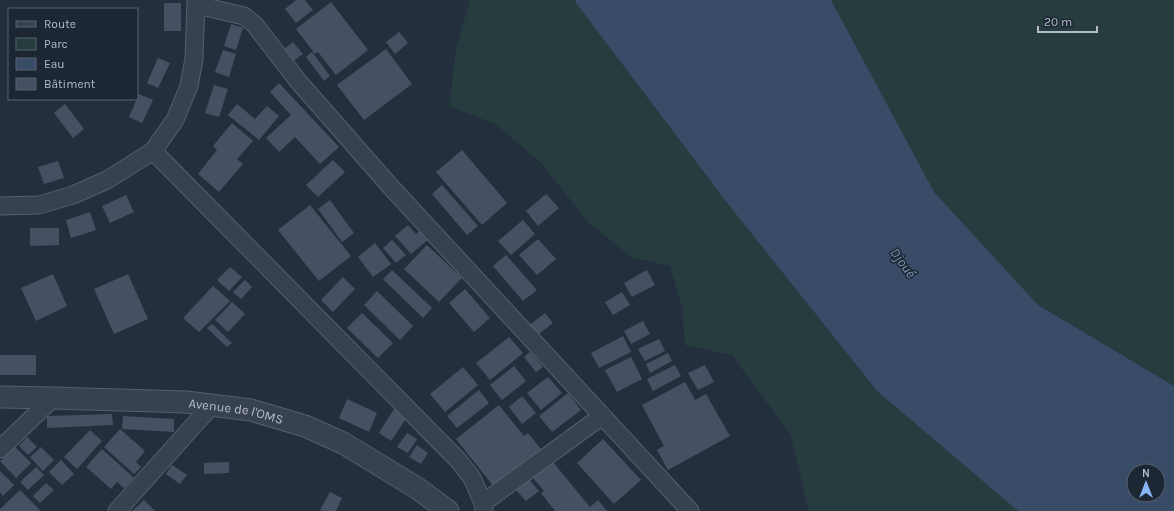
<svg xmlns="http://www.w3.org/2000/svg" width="1174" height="511" font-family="Karla,sans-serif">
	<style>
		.green { fill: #263c3f }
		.water { fill: #394c67; fill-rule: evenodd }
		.building { fill: #455162 }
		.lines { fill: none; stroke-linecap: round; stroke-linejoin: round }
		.minor-casing { stroke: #565f6c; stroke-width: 19 }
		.tertiary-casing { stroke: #565f6c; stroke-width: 23 }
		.minor { stroke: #38414e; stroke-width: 17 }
		.tertiary { stroke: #38414e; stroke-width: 21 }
		.labels { text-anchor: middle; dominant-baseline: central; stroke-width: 3; stroke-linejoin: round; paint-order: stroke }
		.street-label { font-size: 13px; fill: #b4bcc9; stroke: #1d2633 }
		.water-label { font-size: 14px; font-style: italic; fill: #7c92b1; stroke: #1d2633 }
	</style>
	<rect width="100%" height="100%" fill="#242f3e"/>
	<g class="green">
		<polygon points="470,0 575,0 576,3 728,204 877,391 1018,511 809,511 790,434 732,355 685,345 682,306 670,266 632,258 588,222 542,164 497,125 449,106 456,49"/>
		<polygon points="831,0 1174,0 1174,386 1038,305 933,192"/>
	</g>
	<path class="water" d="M575,0H831L934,192L1038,305L1174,386V511H1018L877,391L728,204L576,3ZM1134,471H1158V495H1134Z"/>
	<g class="building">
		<polygon points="296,0 305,0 313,10 296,23 285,9"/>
		<polygon points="331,2 368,50 336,75 318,52 315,54 296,29"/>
		<rect x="164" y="3" width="17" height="28"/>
		<polygon points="231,24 243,28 236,50 224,46"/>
		<polygon points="399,32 408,43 395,54 386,42"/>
		<polygon points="293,42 303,54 292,62 283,50"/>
		<polygon points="386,49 412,84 364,120 337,85"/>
		<polygon points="223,50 236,54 229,77 215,72"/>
		<polygon points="312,52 330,76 324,81 306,57"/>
		<polygon points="158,58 170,63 158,88 147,83"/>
		<polygon points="279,83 339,147 320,164 295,137 279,152 266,138 291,115 270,92"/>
		<polygon points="214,85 228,89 219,117 205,113"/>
		<polygon points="139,94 153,100 142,123 129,117"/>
		<polygon points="65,104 84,129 73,138 54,113"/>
		<polygon points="237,104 255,119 267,106 279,116 259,140 228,115"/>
		<polygon points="232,123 253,141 237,159 243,164 219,192 198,174 217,150 213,146"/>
		<polygon points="462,150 507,203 482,225 436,172"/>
		<polygon points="333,160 345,172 318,197 306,185"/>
		<polygon points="58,161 64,178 44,184 38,167"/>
		<polygon points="442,185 478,226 467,235 432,194"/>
		<polygon points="546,194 559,208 538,226 526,211"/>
		<polygon points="126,195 134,212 110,223 102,206"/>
		<polygon points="330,200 354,233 342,242 318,209"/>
		<polygon points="310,205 351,256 319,281 278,230"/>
		<polygon points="90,212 96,230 71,238 66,220"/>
		<polygon points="523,220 535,234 511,255 498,241"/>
		<polygon points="408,225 416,234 421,230 429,239 411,254 395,236"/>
		<polygon points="30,228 59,228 59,245 30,246"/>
		<polygon points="538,239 556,259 537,275 519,255"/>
		<polygon points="392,240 406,255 396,263 383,248"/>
		<polygon points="375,243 391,264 373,277 358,257"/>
		<polygon points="427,245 462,278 439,302 404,269"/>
		<polygon points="506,255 537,290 523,301 493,266"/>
		<polygon points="230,267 242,277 229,291 217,280"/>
		<polygon points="392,270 432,308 423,318 383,279"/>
		<polygon points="647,270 655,285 632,297 624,283"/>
		<polygon points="53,274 67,306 36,321 21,288"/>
		<polygon points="128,274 148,319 114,334 94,289"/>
		<polygon points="343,277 355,289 333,312 321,300"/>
		<polygon points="245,280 252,287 241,299 233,292"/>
		<polygon points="213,286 230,301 199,332 183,318"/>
		<polygon points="465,289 490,318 474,332 449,303"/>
		<polygon points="377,291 413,326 400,340 364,305"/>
		<polygon points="622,292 630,305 613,315 605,302"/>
		<polygon points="232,302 245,314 228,332 215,320"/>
		<polygon points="362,313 393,343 378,358 347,328"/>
		<polygon points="545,313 553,323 535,337 527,327"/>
		<polygon points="643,321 650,334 631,344 624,331"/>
		<polygon points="212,324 232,343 227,347 207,328"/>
		<polygon points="623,336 631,352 599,368 591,353"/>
		<polygon points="509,337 523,353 490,380 476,363"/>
		<polygon points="659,339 665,351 645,361 638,349"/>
		<polygon points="530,352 543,367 536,372 524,357"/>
		<polygon points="668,353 672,361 650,373 646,364"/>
		<rect x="0" y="355" width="36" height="20"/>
		<polygon points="631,357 642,379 617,392 605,370"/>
		<polygon points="675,365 681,376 653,391 647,379"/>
		<polygon points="705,365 714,382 698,390 688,373"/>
		<polygon points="514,366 526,381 502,400 490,385"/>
		<polygon points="463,367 478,385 445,412 430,394"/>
		<polygon points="548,377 562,393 541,410 527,393"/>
		<polygon points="685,382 695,400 706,394 730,436 668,470 657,450 664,446 642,405"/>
		<polygon points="479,390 489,403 457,428 447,416"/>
		<polygon points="568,393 581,410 552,432 539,416"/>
		<polygon points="522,396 536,413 522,424 509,407"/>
		<polygon points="347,399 377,413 369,432 339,418"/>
		<polygon points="499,405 524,436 528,433 541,449 494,487 456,439"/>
		<polygon points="394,409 407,417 391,441 379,433"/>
		<polygon points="112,414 113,425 47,428 47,416"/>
		<polygon points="123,416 174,419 174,432 122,429"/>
		<polygon points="120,429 145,451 136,462 141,467 134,474 104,447"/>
		<polygon points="90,430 102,441 77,469 64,457"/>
		<polygon points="407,433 417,439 408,453 397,447"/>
		<polygon points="27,437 37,447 28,455 19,446"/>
		<polygon points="603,439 641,480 614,504 577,463"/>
		<polygon points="417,445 428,453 421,464 409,457"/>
		<polygon points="15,447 31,463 16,478 0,461"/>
		<polygon points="41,447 54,460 43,471 30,457"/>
		<polygon points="102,449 134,478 124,488 117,482 111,489 86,467"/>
		<polygon points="61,460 74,474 62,485 49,472"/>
		<polygon points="229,462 229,473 204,474 204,463"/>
		<polygon points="553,462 590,507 598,500 607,511 555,511 541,493 544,491 533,478"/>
		<polygon points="172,465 187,475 180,484 166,474"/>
		<polygon points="36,467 44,475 28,490 20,482"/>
		<polygon points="0,471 14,485 3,496 0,492"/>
		<polygon points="529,479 539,491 526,501 516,490"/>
		<polygon points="46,483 54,490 40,503 33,496"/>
		<polygon points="20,490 41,511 0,511 0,509"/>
		<polygon points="330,492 342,498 336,511 323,511 320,510"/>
		<polygon points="144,500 155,511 132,511"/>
	</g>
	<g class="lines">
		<g class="minor-casing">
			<g id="minor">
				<polyline points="197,5 244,16 255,25 298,81 390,186 690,511"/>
				<polyline points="153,151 458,460 472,478 483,503 484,511"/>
				<polyline points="0,206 39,205 73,195 107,180 153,151 175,120 189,86 194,59 196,0"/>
				<polyline points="0,449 53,398"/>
				<polyline points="483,503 602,416"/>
				<polyline points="117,511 212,405"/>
			</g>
		</g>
		<g class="tertiary-casing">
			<g id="tertiary">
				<path id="s1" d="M0,397L53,398L186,402L251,410L305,426L343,443L417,488L448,511"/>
			</g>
		</g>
		<use href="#minor" class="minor"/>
		<use href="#tertiary" class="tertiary"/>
	</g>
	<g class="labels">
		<g class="street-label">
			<text stroke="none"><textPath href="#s1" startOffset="237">Avenue de l'OMS</textPath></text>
		</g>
		<g class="water-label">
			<text transform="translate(903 263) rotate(54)">Djoué</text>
		</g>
	</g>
	<rect x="8" y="8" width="130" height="92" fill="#1d2633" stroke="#59626f"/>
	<rect x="16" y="21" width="20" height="6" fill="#38414e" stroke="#59626f"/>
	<text x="44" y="28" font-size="12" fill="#b4bcc9">Route</text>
	<rect x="16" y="38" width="20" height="12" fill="#263c3f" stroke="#59626f"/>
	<text x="44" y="48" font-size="12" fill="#b4bcc9">Parc</text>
	<rect x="16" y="58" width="20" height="12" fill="#394c67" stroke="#59626f"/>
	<text x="44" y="68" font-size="12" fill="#b4bcc9">Eau</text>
	<rect x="16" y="78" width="20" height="12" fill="#455162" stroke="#59626f"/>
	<text x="44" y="88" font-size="12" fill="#b4bcc9">Bâtiment</text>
	<g transform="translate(1146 483)"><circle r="19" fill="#1d2633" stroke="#59626f"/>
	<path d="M0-3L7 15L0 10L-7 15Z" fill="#8ab4f8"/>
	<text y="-6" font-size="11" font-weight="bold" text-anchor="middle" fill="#b4bcc9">N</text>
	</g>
	<path d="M1038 26v6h59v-6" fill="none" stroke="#b4bcc9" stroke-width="2"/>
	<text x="1044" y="26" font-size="12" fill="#b4bcc9" stroke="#1d2633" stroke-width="3" paint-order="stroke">20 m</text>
</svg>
